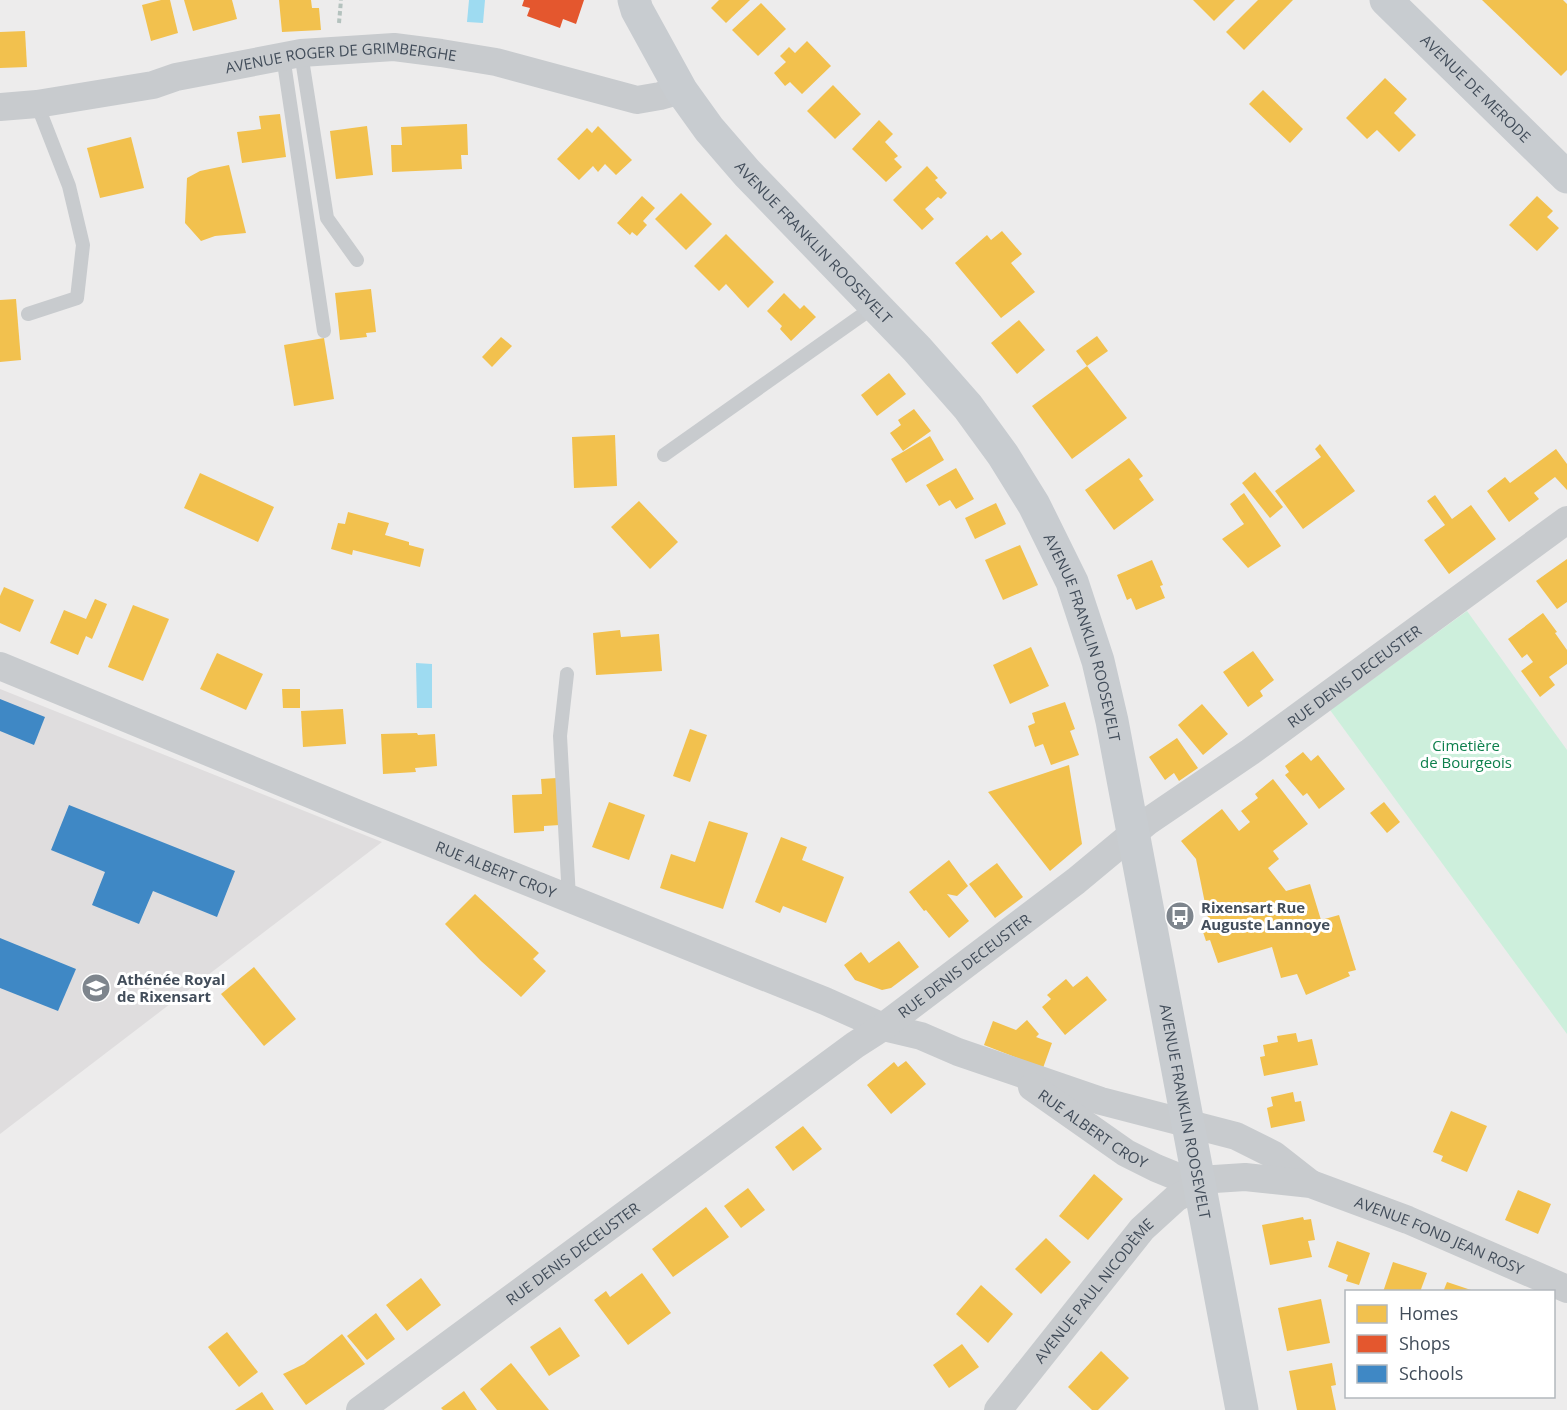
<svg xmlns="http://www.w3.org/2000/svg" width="1567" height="1410" font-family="'Open Sans',sans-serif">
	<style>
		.education { fill: #dfddde }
		.green { fill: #cdefdc }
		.water { fill: #9edbf1 }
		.homes { fill: #f2c14e }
		.shops { fill: #e4572e }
		.schools { fill: #3f88c5 }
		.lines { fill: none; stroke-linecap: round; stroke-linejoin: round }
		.path { stroke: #b4c2be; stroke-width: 4; stroke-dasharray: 4.5 3; stroke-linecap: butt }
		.lane { stroke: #c8cbce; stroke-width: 14 }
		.street { stroke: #c8cbce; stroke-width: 28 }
		.secondary { stroke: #c8ccd0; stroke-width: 33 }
		.labels { text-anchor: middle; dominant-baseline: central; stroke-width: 6; stroke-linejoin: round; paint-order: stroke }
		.street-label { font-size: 15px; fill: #424d5a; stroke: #fff }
		.park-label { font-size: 15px; fill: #0e804d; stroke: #fff }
		.poi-label { font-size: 15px; font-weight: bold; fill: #424d5a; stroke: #fff; text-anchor: start }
	</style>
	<rect width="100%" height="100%" fill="#edecec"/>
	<polygon class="education" points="0,689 382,842 0,1134"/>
	<polygon class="green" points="1467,611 1567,750 1567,1034 1330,710"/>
	<g class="water">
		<polygon points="469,0 485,0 483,23 467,22"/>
		<polygon points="416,663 432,664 432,708 417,708"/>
	</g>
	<g class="homes">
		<polygon points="161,0 170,0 178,33 151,41 142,5"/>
		<polygon points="184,0 232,0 237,19 193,31"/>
		<polygon points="279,0 311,0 312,8 319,8 321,30 282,32"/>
		<polygon points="719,0 750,0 726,23 711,8"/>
		<polygon points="1193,0 1235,0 1214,21"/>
		<polygon points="1258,0 1293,0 1244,50 1226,32"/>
		<polygon points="1482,0 1563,0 1567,4 1567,70 1561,76"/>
		<polygon points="761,3 786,29 758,56 732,30"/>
		<polygon points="25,31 27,67 0,68 0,32"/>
		<polygon points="807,41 831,66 802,94 790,82 785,86 774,73 786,62 780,56 789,47 795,53"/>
		<polygon points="1385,78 1407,99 1394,113 1416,135 1399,152 1377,130 1367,139 1346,118"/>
		<polygon points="833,85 861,114 835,139 807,111"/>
		<polygon points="1263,90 1303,129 1290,143 1249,104"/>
		<polygon points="280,114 286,157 242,163 237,132 261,129 259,116"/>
		<polygon points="879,120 893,134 885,142 898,156 894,159 902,167 886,182 852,149"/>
		<polygon points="467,124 468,155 461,155 462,169 392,172 391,145 402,145 401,127"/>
		<polygon points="367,126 373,175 336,179 330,131"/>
		<polygon points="598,126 632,160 616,175 605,164 598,172 593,166 579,180 557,159 587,128 592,133"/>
		<polygon points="131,137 144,188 100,198 87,148"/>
		<polygon points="229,165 246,233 215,236 201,241 185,223 187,178 200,171"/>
		<polygon points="927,166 938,178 935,180 947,193 941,199 938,197 925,209 934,219 922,230 893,200"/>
		<polygon points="681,193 712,224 686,250 655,219"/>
		<polygon points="642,196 655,208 643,221 647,225 637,236 632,232 630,235 617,223"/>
		<polygon points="1537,196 1553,211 1547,217 1559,228 1537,251 1509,225"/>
		<polygon points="1002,231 1022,254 1011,263 1035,292 1001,318 955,263 987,235 991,240"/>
		<polygon points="726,234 774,282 748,308 726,284 719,291 694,266"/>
		<polygon points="371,289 376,332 366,333 367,337 340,340 335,293"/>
		<polygon points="784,293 800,309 804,305 816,317 791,341 780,329 782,326 767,311"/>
		<polygon points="16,299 21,360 0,362 0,300"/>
		<polygon points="1019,320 1045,350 1017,374 991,343"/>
		<polygon points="1097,336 1108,351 1087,366 1076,351"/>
		<polygon points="501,337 512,346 492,367 482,357"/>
		<polygon points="324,338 334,399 294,406 284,345"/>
		<polygon points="1087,366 1127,418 1072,459 1032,406"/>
		<polygon points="889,373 906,394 877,416 861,395"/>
		<polygon points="914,409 931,431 903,451 890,433 901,425 898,420"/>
		<polygon points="615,435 617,486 574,488 572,437"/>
		<polygon points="930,436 944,460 906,483 891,459"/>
		<polygon points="1320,444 1355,491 1303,529 1275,491 1321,457 1315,449"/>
		<polygon points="1556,449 1567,464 1567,490 1555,477 1534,493 1539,499 1509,522 1487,491 1505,477 1510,483"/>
		<polygon points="1129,458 1143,476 1139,479 1154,500 1114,530 1085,490"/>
		<polygon points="956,468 974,499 956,509 950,500 939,506 926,485"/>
		<polygon points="1255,472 1283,507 1270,518 1242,483"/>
		<polygon points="200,473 274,507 258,542 184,508"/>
		<polygon points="1244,493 1281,546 1248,568 1222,539 1244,524 1230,504"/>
		<polygon points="1435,495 1452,519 1471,505 1496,539 1449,574 1424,540 1445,525 1427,501"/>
		<polygon points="639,501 678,542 650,569 611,527"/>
		<polygon points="996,503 1006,524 975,539 965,518"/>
		<polygon points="348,512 389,523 385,535 409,542 409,545 424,549 420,567 353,550 352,555 331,549 338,523 345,524"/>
		<polygon points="1020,545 1038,585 1003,600 985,560"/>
		<polygon points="1567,559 1567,602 1557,609 1536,581"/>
		<polygon points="1152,560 1163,585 1160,586 1165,598 1136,610 1131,598 1127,600 1117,575"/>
		<polygon points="4,587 34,600 20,632 0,623 0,596"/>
		<polygon points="95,599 107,604 92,639 86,636 78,655 50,643 64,610 86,619"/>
		<polygon points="133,605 169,619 143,681 108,667"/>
		<polygon points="1543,613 1557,632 1555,633 1567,650 1567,664 1549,677 1555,685 1540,697 1521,671 1533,662 1527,654 1522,658 1508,639"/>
		<polygon points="620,630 621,637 659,634 662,671 596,675 593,633"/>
		<polygon points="1031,647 1049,686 1010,704 993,665"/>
		<polygon points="1253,651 1274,680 1260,691 1263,696 1248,707 1223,672"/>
		<polygon points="217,653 263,674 246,710 200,689"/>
		<polygon points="282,689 300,689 300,708 283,708"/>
		<polygon points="1065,702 1075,729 1070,731 1079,755 1051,765 1043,744 1035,747 1028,726 1035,723 1032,713"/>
		<polygon points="1202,704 1228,734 1203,755 1178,725"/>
		<polygon points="343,709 346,744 303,747 301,711"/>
		<polygon points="690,729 707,735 690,782 673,776"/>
		<polygon points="417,733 418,735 435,734 437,766 415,768 416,772 383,774 381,734"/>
		<polygon points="1177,738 1198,768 1179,781 1174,773 1165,780 1149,757"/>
		<polygon points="1303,752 1311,761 1318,755 1345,789 1319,809 1307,793 1303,796 1285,775 1289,772 1285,766"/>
		<polygon points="1069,765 1082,844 1050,871 988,792"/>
		<polygon points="557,778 560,825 544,826 544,831 514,833 512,795 542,794 541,779"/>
		<polygon points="1273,779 1308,824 1273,851 1279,859 1268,868 1286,891 1310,884 1321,920 1339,915 1356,970 1348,972 1350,976 1306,995 1297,974 1281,978 1272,947 1218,963 1210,940 1206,941 1201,926 1209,923 1196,859 1181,841 1222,809 1239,831 1250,822 1241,811 1258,798 1255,794"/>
		<polygon points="609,802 645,815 629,860 592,847"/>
		<polygon points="1384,802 1400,822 1387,833 1370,813"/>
		<polygon points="709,821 748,833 723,909 660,888 671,854 695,862"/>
		<polygon points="781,837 807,847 802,860 844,877 826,923 783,906 780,913 755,902"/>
		<polygon points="949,860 968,886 957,896 947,894 969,921 949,938 926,910 924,911 909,892"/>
		<polygon points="997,863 1023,897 995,918 969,884"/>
		<polygon points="475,894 539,953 533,959 546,971 521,997 481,961 445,924"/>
		<polygon points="899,941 919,967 891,988 882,990 855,980 844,965 861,952 869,963"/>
		<polygon points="254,967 296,1019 264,1046 221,994"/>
		<polygon points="1087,976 1107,1000 1065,1035 1042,1007 1051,999 1047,995 1066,979 1073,987"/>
		<polygon points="1027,1020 1039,1034 1036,1037 1052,1043 1043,1068 984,1045 993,1021 1016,1030"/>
		<polygon points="1296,1033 1298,1042 1312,1039 1318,1065 1264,1076 1260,1057 1265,1056 1263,1045 1278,1042 1277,1036"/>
		<polygon points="906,1061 926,1084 891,1114 867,1085 894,1062 898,1067"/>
		<polygon points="1293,1092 1295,1102 1301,1101 1305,1121 1271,1128 1267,1108 1273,1106 1271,1097"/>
		<polygon points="1451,1111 1487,1126 1467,1172 1441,1161 1443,1156 1433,1152"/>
		<polygon points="803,1126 822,1149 793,1171 775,1147"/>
		<polygon points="1094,1174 1123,1199 1088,1240 1059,1216"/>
		<polygon points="748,1188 765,1210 741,1228 724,1206"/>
		<polygon points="1518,1190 1551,1204 1538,1234 1505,1220"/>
		<polygon points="706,1207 729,1237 673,1277 652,1249"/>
		<polygon points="1303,1217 1304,1220 1311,1219 1315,1240 1308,1241 1312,1257 1270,1265 1262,1225"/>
		<polygon points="1046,1238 1071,1262 1041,1294 1015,1269"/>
		<polygon points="1337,1241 1370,1253 1359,1285 1346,1281 1348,1275 1328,1267"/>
		<polygon points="1393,1262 1427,1273 1420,1292 1383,1292"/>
		<polygon points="642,1273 671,1313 628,1345 594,1300 606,1291 610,1297"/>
		<polygon points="421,1278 441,1305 407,1331 386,1305"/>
		<polygon points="1447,1282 1474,1291 1474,1292 1443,1292"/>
		<polygon points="981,1285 1013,1314 988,1343 956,1314"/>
		<polygon points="1321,1299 1330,1343 1287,1351 1278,1308"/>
		<polygon points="376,1313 395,1339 367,1360 347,1336"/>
		<polygon points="560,1327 580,1356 549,1376 530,1347"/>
		<polygon points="227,1332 258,1372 239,1387 208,1347"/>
		<polygon points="342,1334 365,1364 306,1405 283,1374 304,1364"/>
		<polygon points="962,1344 979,1367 949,1388 933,1365"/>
		<polygon points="1101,1351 1129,1378 1098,1410 1092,1410 1068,1387"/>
		<polygon points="511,1363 549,1410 497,1410 480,1389"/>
		<polygon points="1332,1363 1336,1385 1331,1386 1336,1410 1297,1410 1289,1371"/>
		<polygon points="464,1391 477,1410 443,1410 441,1408"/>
		<polygon points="262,1392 274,1410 235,1410"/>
	</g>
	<polygon class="shops" points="524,0 584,0 576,24 563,19 560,28 527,16 530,8 522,6"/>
	<g class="schools">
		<polygon points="0,699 45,717 34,745 0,731"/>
		<polygon points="69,805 235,871 217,917 153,891 139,924 92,905 105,872 51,850"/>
		<polygon points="0,938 76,969 58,1011 0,988"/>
	</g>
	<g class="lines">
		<polyline class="path" points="339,23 341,0"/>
		<g class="lane">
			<polyline points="301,53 327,218 357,260"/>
			<polyline points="283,56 324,331"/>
			<polyline points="28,314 77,298 83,245 69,186 37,104"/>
			<polyline points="664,455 875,306"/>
			<polyline points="567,674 560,736 569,898"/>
		</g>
		<g class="street">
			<path id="s1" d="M0,107L37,104L153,85L176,77L301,53L394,47L441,53L496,62L637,100L660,96L681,90"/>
			<path id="s2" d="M0,666L356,813L825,1001L883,1027L921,1036L958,1052L1101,1101L1236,1136L1274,1155L1311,1184"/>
			<path id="s3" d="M1032,1087L1126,1153L1156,1168L1178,1177L1199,1180L1245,1177L1311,1184L1408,1220L1567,1289"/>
			<path id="s4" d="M360,1410L855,1045L883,1027L1076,881L1147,822L1250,752L1567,520"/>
			<path id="s5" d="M998,1410L1142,1229L1176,1198L1193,1189L1199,1180"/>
		</g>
		<g class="secondary">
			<path id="s6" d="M634,0L637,10L681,90L709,129L747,173L917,349L968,407L1003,455L1034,505L1072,582L1098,661L1112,721L1242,1410"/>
			<path id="s7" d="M1386,0L1567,177"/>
		</g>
	</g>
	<defs>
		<g id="bus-disc" transform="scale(1.5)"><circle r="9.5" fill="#7e858d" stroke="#fff"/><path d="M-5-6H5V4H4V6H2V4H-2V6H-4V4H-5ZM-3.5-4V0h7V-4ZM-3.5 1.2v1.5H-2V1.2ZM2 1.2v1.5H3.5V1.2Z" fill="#fff"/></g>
		<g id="school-disc" transform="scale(1.5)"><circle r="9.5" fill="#7e858d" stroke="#fff"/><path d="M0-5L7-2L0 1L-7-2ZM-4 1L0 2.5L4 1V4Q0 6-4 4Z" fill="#fff"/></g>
	</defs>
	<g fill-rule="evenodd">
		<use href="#bus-disc" x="1180" y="916"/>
		<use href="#school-disc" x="96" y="988"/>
	</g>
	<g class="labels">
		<g class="street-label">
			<text stroke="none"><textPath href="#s1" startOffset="346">AVENUE ROGER DE GRIMBERGHE</textPath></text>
			<text stroke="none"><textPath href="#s7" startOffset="126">AVENUE DE MERODE</textPath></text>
			<text stroke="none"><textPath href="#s6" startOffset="304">AVENUE FRANKLIN ROOSEVELT</textPath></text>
			<text stroke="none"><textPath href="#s6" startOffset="790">AVENUE FRANKLIN ROOSEVELT</textPath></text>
			<text stroke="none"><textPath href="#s4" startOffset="1236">RUE DENIS DECEUSTER</textPath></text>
			<text stroke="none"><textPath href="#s2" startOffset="536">RUE ALBERT CROY</textPath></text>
			<text stroke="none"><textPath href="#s4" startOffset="750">RUE DENIS DECEUSTER</textPath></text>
			<text stroke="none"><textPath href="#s6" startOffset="1276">AVENUE FRANKLIN ROOSEVELT</textPath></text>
			<text stroke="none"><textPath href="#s3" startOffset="74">RUE ALBERT CROY</textPath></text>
			<text stroke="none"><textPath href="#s3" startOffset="444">AVENUE FOND JEAN ROSY</textPath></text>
			<text stroke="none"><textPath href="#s4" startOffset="264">RUE DENIS DECEUSTER</textPath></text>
			<text stroke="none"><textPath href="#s5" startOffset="153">AVENUE PAUL NICODÈME</textPath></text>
		</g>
		<g class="park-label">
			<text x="1466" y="745">Cimetière<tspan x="1466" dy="17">de Bourgeois</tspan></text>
		</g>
		<g class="poi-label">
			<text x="1201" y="907">Rixensart Rue<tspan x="1201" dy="17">Auguste Lannoye</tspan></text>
			<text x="117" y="979">Athénée Royal<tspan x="117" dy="17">de Rixensart</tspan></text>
		</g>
	</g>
	<rect x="1345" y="1290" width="210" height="108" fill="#ffffff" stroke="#b3b8bd" stroke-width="1.5"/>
	<rect x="1357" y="1305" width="30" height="18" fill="#f2c14e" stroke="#b3b8bd" stroke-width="1.5"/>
	<text x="1399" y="1320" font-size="18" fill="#424d5a">Homes</text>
	<rect x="1357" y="1335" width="30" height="18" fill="#e4572e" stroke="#b3b8bd" stroke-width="1.5"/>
	<text x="1399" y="1350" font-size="18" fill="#424d5a">Shops</text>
	<rect x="1357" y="1365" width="30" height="18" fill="#3f88c5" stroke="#b3b8bd" stroke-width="1.5"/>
	<text x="1399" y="1380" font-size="18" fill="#424d5a">Schools</text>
</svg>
